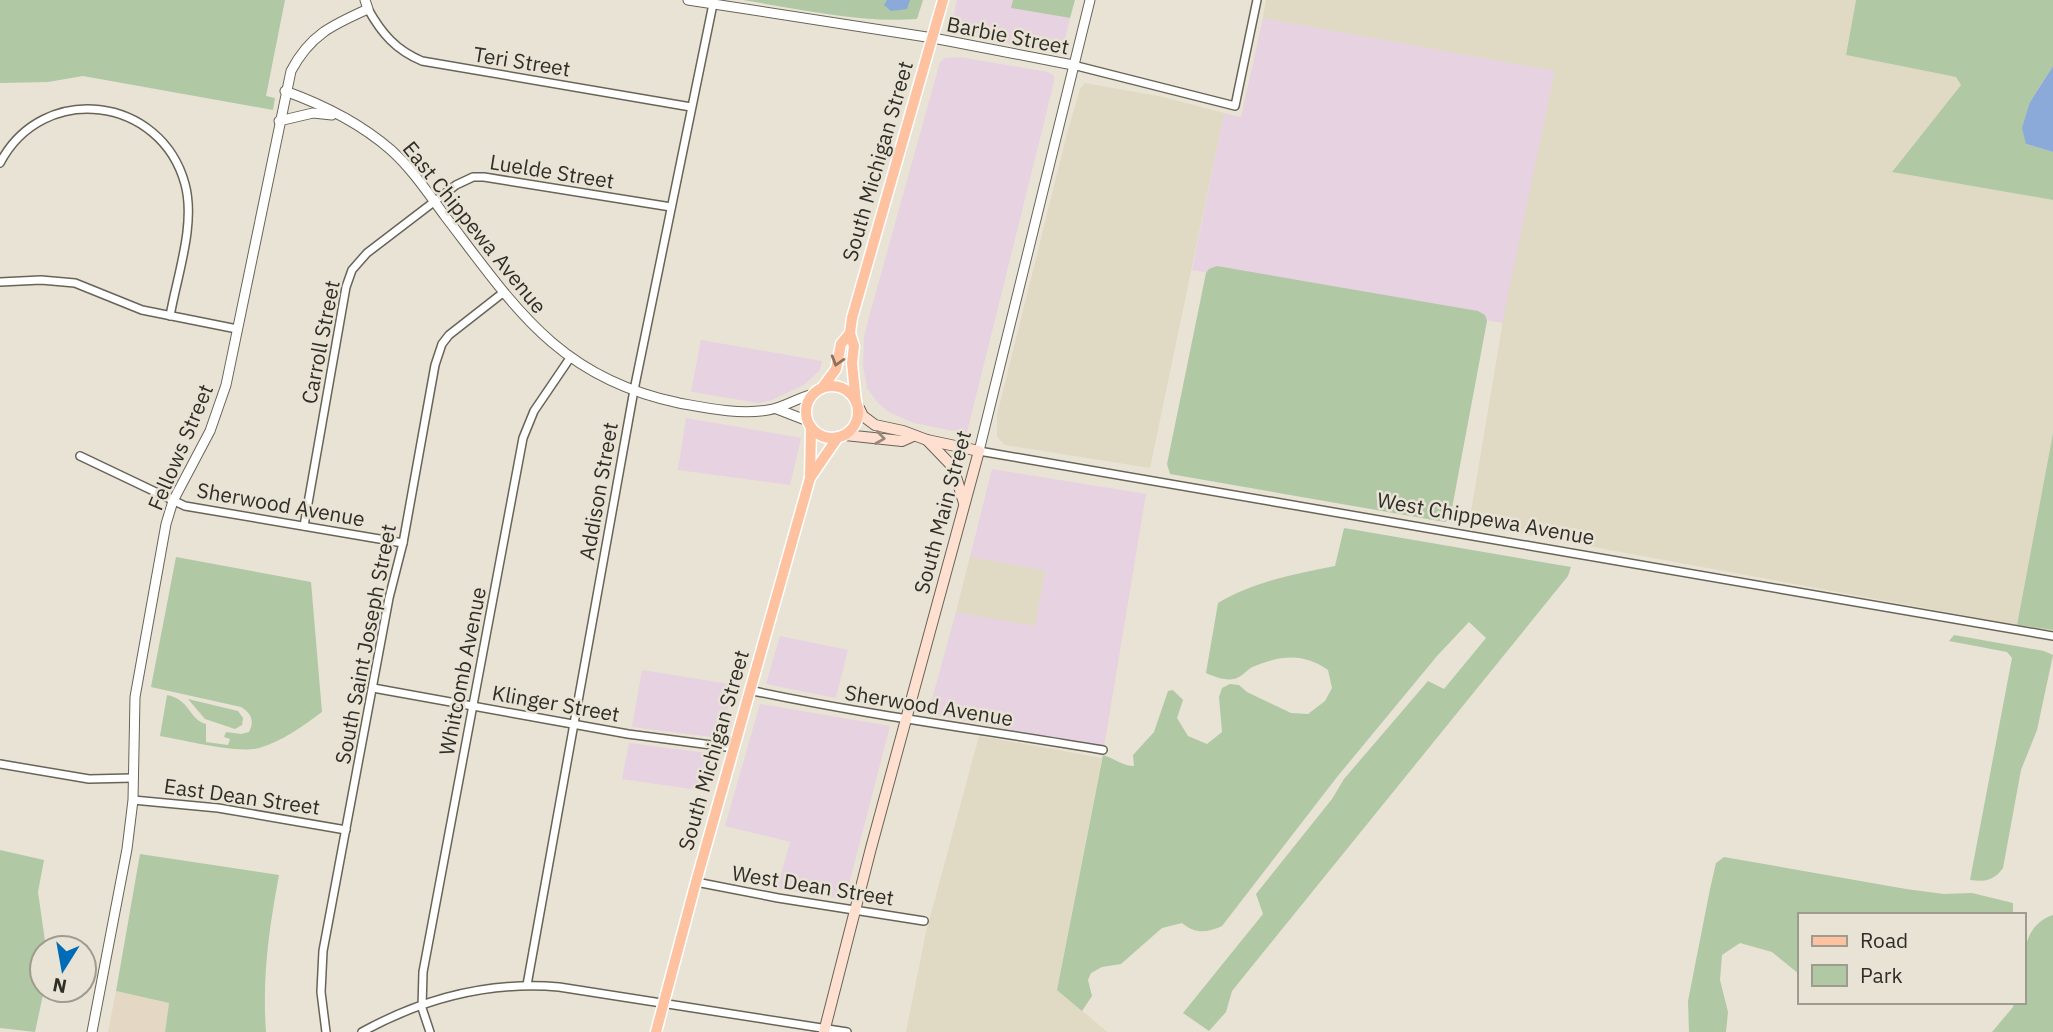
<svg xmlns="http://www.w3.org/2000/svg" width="2053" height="1032" font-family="'IBM Plex Sans',sans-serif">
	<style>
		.commercial { fill: #e7d2e1 }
		.built { fill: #e0d9c3 }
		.education { fill: #e4d8c4 }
		.green { fill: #b1c8a5 }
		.water { fill: #8baad9 }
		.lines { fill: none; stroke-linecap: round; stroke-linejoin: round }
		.minor-casing { stroke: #686457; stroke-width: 10 }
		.tertiary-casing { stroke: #686457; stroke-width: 11 }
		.secondary-casing { stroke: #686457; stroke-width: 12 }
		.primary-casing { stroke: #fff; stroke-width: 13 }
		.minor { stroke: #fff; stroke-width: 7 }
		.tertiary { stroke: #fff; stroke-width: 9 }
		.secondary { stroke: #ffe0d0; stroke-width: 10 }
		.primary { stroke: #ffc2a1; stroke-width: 10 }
		.oneway { stroke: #8d715e }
		.oneway2 { stroke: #98877c }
		.labels { text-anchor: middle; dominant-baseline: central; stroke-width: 5; stroke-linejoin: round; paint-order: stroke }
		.street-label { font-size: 21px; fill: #302e28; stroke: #e8e3d4 }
	</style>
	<rect width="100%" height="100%" fill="#e8e3d4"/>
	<g class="commercial">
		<polygon points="957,0 1013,0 1012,8 1070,18 1063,47 1036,48 962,35 957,33 952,23"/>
		<polygon points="1263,18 1555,71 1503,323 1192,270 1224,113 1241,117"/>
		<polygon points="960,57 1048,72 1054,76 1054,82 967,432 964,433 914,423 889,412 878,403 867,388 863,366 864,337 869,317 940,62 945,58"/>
		<polygon points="701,340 822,361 820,370 804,385 772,400 758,403 693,392 691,391"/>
		<polygon points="686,418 801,438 790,485 678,470"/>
		<polygon points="992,469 1146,494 1104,747 928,714 956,612 1035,625 1045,571 970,557"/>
		<polygon points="780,636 848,650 836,698 766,684"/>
		<polygon points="642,670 735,685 720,738 632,727"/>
		<polygon points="760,704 890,726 848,888 837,898 777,889 790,842 725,826"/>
		<polygon points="629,743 715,754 705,791 622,779"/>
	</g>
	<g class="built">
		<polygon points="1266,0 1856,0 1846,55 1956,77 1961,85 1892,172 2053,200 2053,433 2017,625 1469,524 1505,309 1555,71 1263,18"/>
		<polygon points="1085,83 1163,97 1224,113 1150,468 1005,445 997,437 997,415 1068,130 1080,89"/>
		<polygon points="970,557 1045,571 1035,626 956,612"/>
		<polygon points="979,736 1102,758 1057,989 1107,1032 906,1032 926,932"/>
	</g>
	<polygon class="education" points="116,991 169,1003 165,1032 108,1032"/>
	<g class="green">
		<polygon points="0,0 285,0 266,96 275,98 273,110 83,76 48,82 0,83"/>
		<path d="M743,0H923L917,19C859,23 800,9 743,0Z"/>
		<polygon points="1013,0 1075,0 1070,18 1011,8"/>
		<polygon points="1856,0 2053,0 2053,66 2030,102 2026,144 2053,152 2053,200 1892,172 1961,85 1956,77 1846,55"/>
		<polygon points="1217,266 1478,311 1485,315 1487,321 1450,519 1445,522 1170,474 1167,464 1206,273 1209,269"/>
		<polygon points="2053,433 2053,630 2017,625"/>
		<path d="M1344,528L1571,567L1568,576L1232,991L1226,1012L1209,1031L1183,1013L1263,914L1256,894L1332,799L1344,779L1428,681L1444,689L1486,638L1469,622L1437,656L1337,777L1222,926C1207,933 1195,934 1182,923L1162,928L1121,964L1102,967L1091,973L1088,980L1092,996L1082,1011L1057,990L1103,755C1114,758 1122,766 1134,766L1133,755L1154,732L1168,691L1173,690L1183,700L1177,718L1188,736L1207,744L1222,732L1219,697L1222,688L1230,684L1239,685L1247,692L1291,713L1308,714L1325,701L1332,688L1328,670C1304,653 1282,655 1255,666C1248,668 1244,675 1237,678C1227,682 1215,677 1206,673L1218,603C1253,582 1294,574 1335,566Z"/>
		<path d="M176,557L311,582L322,712C303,726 281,742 259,748C237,754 184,740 160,736L167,695C191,700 188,719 206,724V742L228,745L230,739L224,737L226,732L241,734L249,732C255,721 251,713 241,707L151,687Z"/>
		<path d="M1954,635L2044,651L2053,655L2037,730L2021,770L2003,868C1994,881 1984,882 1970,880L2012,658L2007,652L1949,641Z"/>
		<polygon points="188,699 238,711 243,718 242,725 235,729 205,719"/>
		<polygon points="0,850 44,860 38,892 46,948 42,948 42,990 44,990 35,1032 0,1028"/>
		<path d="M140,854L279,875C269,929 262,977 266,1032H165L169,1003L116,991Z"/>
		<polygon points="1724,857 1906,889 1944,894 1972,893 2013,903 2013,914 1799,915 1799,974 1772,952 1740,943 1722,955 1720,980 1728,1012 1726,1032 1689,1032 1688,1001 1710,889 1716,863"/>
		<path d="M2053,915V1032H1992L2013,1007L2014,1002H2023C2023,971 2017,927 2053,915Z"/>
	</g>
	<g class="water">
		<polygon points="887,0 910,0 907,9 891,11 884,5"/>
		<polygon points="2053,66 2053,152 2026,144 2022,128 2030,102"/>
	</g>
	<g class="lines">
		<g class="minor-casing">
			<g id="minor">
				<path d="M368,9C382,34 396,50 422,61L691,107"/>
				<polyline points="1073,65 1235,106 1257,0"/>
				<path d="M0,163C43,81 161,96 185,184C196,224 177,276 170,316"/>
				<polyline points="0,282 41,280 75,283 142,310 237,329"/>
				<polyline points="979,451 2053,636"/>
				<polyline points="80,456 185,506 403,543"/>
				<polyline points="304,526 346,287 352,270 367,253 456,185 473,177 484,177 671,207"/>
				<polyline points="373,688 628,734 734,748"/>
				<path d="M749,690C866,715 985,730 1103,750"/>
				<polyline points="0,764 89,779 133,778"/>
				<polyline points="133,800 218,808 346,830"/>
				<polyline points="696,882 778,898 924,921"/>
				<polyline points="527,985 634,390 713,4"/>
				<polyline points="326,1032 321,992 323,951 389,598 403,543 435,365 442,344 449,335 504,292"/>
				<path d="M362,1032C424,998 489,981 559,987L847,1032"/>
				<polyline points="430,1032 422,1008 423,972 523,438 534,411 570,358"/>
			</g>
		</g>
		<g class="tertiary-casing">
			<g id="tertiary">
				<polyline points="688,0 933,38 1073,65"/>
				<path d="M285,91C324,105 360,123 391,150C412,169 428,193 445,216C514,306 558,378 679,403C707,408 739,415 768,410C783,408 797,398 813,394"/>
				<polyline points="279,121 313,113 332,115"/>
				<polyline points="777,409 808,421"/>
				<polyline points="979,451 1090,0"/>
				<path d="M92,1032L127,849L133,800L135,697L166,524L173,501L210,431L226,385L291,71C310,35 332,25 368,9L365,0"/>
			</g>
		</g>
		<g class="secondary-casing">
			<g id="secondary">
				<polyline points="845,435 902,441 913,436"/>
				<polyline points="927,440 953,467 964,503"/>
				<polyline points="824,1032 871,848 979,451 927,440 903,431 875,425 863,416 859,408"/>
			</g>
		</g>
		<g class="primary-casing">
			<g id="primary">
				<circle cx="832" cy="412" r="26"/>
				<polyline points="822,388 836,369 841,344 850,333"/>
				<polyline points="856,402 852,363 854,346 850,333 852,318 943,0"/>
				<polyline points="810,478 838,437"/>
				<polyline points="656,1032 696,882 810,478 811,427"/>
			</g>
		</g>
		<use href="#minor" class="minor"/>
		<use href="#tertiary" class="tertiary"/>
		<use href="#secondary" class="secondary"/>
		<use href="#primary" class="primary"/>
	</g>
	<defs><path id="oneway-chevron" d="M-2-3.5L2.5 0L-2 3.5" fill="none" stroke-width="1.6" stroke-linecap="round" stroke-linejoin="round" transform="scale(1.75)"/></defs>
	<use class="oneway" href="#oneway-chevron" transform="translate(837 361) rotate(107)"/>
	<use class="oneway2" href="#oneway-chevron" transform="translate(880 438) rotate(8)"/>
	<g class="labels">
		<g class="street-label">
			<text transform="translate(1008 35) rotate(11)">Barbie Street</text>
			<text transform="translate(522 61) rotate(9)">Teri Street</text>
			<text transform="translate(877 161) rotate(-74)">South Michigan Street</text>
			<text transform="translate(552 171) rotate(9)">Luelde Street</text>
			<text transform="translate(475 227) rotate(51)">East Chippewa Avenue</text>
			<text transform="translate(320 342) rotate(-79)">Carroll Street</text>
			<text transform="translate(180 447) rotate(-67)">Fellows Street</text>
			<text transform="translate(598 491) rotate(-80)">Addison Street</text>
			<text transform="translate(281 504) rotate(10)">Sherwood Avenue</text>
			<text transform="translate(942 512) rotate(-75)">South Main Street</text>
			<text transform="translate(1486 518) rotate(10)">West Chippewa Avenue</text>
			<text transform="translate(365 644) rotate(-79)">South Saint Joseph Street</text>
			<text transform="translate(462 671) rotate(-79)">Whitcomb Avenue</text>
			<text transform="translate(556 703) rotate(10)">Klinger Street</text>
			<text transform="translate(929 705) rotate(9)">Sherwood Avenue</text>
			<text transform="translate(713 750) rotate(-74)">South Michigan Street</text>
			<text transform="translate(242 796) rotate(8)">East Dean Street</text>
			<text transform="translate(813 885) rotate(9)">West Dean Street</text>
		</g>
	</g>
	<rect x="1798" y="913" width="228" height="91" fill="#e8e3d4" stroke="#9e9b8f" stroke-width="2"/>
	<rect x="1812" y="936" width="35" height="10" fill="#ffc2a1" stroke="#9e9b8f" stroke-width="2"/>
	<text x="1860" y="948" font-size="21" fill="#302e28">Road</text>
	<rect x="1812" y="965" width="35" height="21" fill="#b1c8a5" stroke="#9e9b8f" stroke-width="2"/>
	<text x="1860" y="983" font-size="21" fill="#302e28">Park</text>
	<g transform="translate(63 969) rotate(191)"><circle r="33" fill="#e8e3d4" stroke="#9e9b8f" stroke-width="2"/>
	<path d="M0-5L12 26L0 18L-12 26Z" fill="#006cb7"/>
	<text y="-10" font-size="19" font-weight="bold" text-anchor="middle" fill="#302e28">N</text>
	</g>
</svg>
